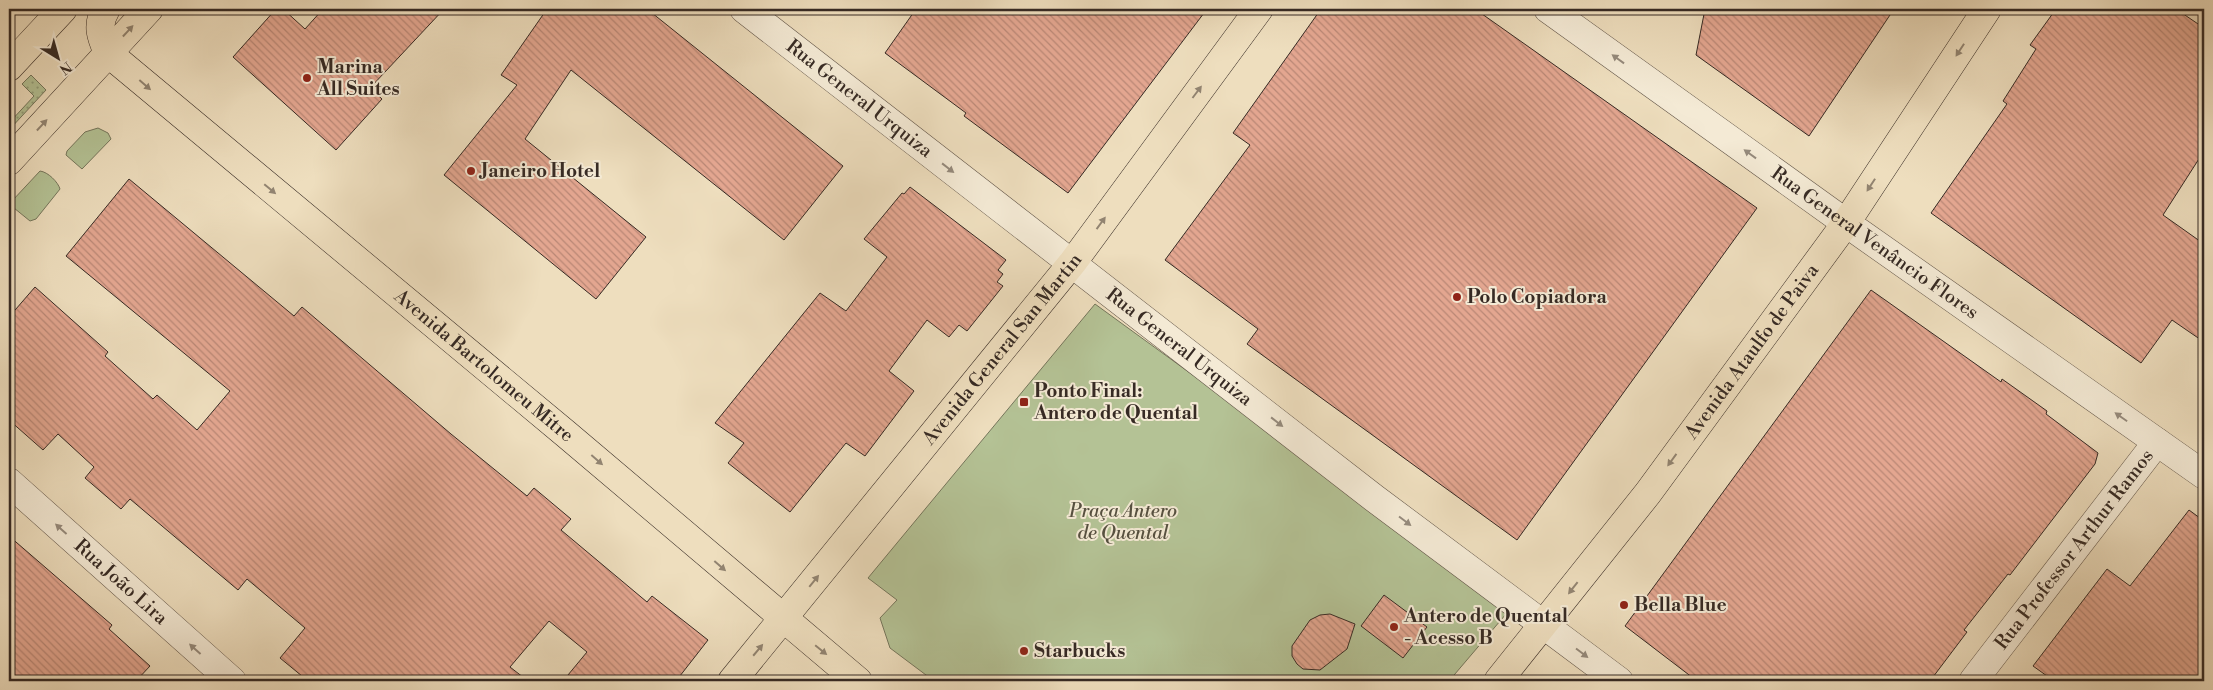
<svg xmlns="http://www.w3.org/2000/svg" width="2213" height="690" font-family="'Libre Bodoni',serif">
	<style>
		.grass { fill: url(#grass-dots); stroke: #75765c }
		.green { fill: #b4c295; stroke: #75765c }
		.building { fill: url(#building-back-hatch); stroke: #362a24 }
		.lines { fill: none; stroke-linecap: round; stroke-linejoin: round }
		.minor-casing { stroke: #64574a; stroke-width: 29 }
		.major-casing { stroke: #362a24; stroke-width: 29 }
		.highway-casing { stroke: #362a24; stroke-width: 29 }
		.minor { stroke: #f4ead5; stroke-width: 28 }
		.major { stroke: #eedebe; stroke-width: 28 }
		.highway { stroke: #eedebe; stroke-width: 28 }
		.oneway { fill: #928471 }
		.oneway2 { fill: #958a7c }
		.poi-dot { fill: #8f2418; stroke: #f4ead5; stroke-width: 2 }
		.labels { text-anchor: middle; dominant-baseline: central; stroke-width: 4; stroke-linejoin: round; paint-order: stroke }
		.poi-label { font-size: 19px; font-weight: bold; fill: #362a24; stroke: #f4ead5; text-anchor: start }
		.street-label { font-size: 19px; fill: #362a24; stroke: #f4ead5 }
		.park-label { font-size: 19px; font-style: italic; fill: #565040; stroke: #f4ead5 }
	</style>
	<defs>
		<pattern id="grass-dots" width="8" height="8" patternUnits="userSpaceOnUse" patternTransform="scale(1.25)"><rect width="8" height="8" fill="#b4c295"/><path d="M2 2h.1M6 6h.1" fill="none" stroke="#939e79" stroke-width="1.8" stroke-linecap="round"/></pattern>
		<pattern id="building-back-hatch" width="6" height="6" patternUnits="userSpaceOnUse" patternTransform="scale(1.25)"><rect width="6" height="6" fill="#e3a690"/><path d="M-1 5l2 2M0 0l6 6M5-1l2 2" fill="none" stroke="#b98775"/></pattern>
	</defs>
	<rect width="100%" height="100%" fill="#eedebe"/>
	<filter id="stains"><feTurbulence type="fractalNoise" baseFrequency=".004" numOctaves="4"/><feColorMatrix values="0 0 0 0 .2 0 0 0 0 .09 0 0 0 0 .02 0 0 0 .5 -.17"/></filter>
	<radialGradient id="worn" r=".72"><stop offset=".6" stop-color="#630" stop-opacity="0"/><stop offset="1" stop-color="#630" stop-opacity=".3"/></radialGradient>
	<polygon class="grass" points="31,75 46,90 9,130 9,123 34,96 22,84"/>
	<g class="green">
		<polygon points="98,128 108,133 111,139 82,169 66,155 67,151 85,132"/>
		<path d="M40,171C48,172 58,182 60,189L36,219L30,221L14,208L12,201Z"/>
		<polygon points="1095,304 1512,607 1449,681 934,681 890,648 880,618 897,600 868,578"/>
	</g>
	<g class="building">
		<polygon points="276,9 283,9 305,29 323,9 444,9 370,88 382,99 336,150 233,57"/>
		<polygon points="547,9 647,9 843,166 784,240 571,70 525,139 646,237 596,299 444,175 517,85 501,75"/>
		<polygon points="916,9 1207,9 1068,193 964,116 966,113 885,53"/>
		<polygon points="1321,9 1475,9 1757,208 1517,540 1247,344 1258,329 1165,260 1250,145 1233,133"/>
		<polygon points="1705,9 1894,9 1809,136 1696,55"/>
		<polygon points="2056,9 2176,9 2204,28 2204,151 2163,215 2204,244 2204,271 2200,279 2204,282 2204,342 2172,320 2141,363 1931,213 2007,104 2003,101 2036,49 2030,45"/>
		<polygon points="129,179 294,316 302,307 451,434 527,496 534,488 571,519 561,530 647,602 652,596 708,640 676,681 563,681 587,652 549,621 510,667 528,681 308,681 280,658 305,628 247,579 238,590 130,499 121,509 85,478 94,467 58,434 43,450 9,420 9,317 35,287 108,352 105,356 153,399 157,395 197,430 230,391 66,256"/>
		<polygon points="910,187 1006,260 998,270 1003,274 997,282 1003,286 967,331 959,325 949,337 927,320 889,371 914,391 865,456 846,443 790,512 728,463 744,443 715,423 820,293 846,311 887,257 864,239 902,193 904,194"/>
		<polygon points="1871,290 2001,382 2002,379 2047,411 2046,414 2098,453 2095,464 2010,575 2008,574 1964,630 1967,632 1930,681 1697,681 1625,626"/>
		<polygon points="2189,510 2204,521 2204,681 2054,681 2033,666 2107,569 2130,586"/>
		<polygon points="9,536 112,625 109,629 150,666 136,681 9,681"/>
		<polygon points="1384,595 1427,627 1403,658 1361,626"/>
		<polygon points="1330,614 1355,624 1347,649 1320,670 1303,669 1297,664 1292,656 1292,646 1310,620 1320,615"/>
	</g>
	<g class="lines">
		<g class="minor-casing">
			<g id="minor">
				<path id="s1" d="M744,9L1374,498L1619,681"/>
				<path id="s2" d="M1548,9L1846,223L2204,475"/>
				<path id="s3" d="M9,482L232,681"/>
				<path id="s4" d="M1973,681L2157,442"/>
			</g>
		</g>
		<g class="major-casing">
			<g id="major">
				<path id="s5" d="M108,53L566,434L858,681"/>
				<path id="s6" d="M732,681L1073,262L1259,9"/>
				<path id="s7" d="M1498,681L1648,493L1846,223L1987,9"/>
			</g>
		</g>
		<g class="highway-casing">
			<g id="highway">
				<path d="M106,9C96,25 101,37 108,53"/>
				<polyline points="9,67 63,9"/>
				<polyline points="9,161 149,9"/>
			</g>
		</g>
		<use href="#minor" class="minor"/>
		<use href="#major" class="major"/>
		<use href="#highway" class="highway"/>
	</g>
	<defs><path id="oneway-solid" d="M-6-.8H1V-3.2L6.5 0L1 3.2V.8H-6Z" transform="scale(1.25)"/></defs>
	<g class="oneway">
		<use href="#oneway-solid" transform="translate(128 31) rotate(-47)"/>
		<use href="#oneway-solid" transform="translate(1960 50) rotate(123)"/>
		<use href="#oneway-solid" transform="translate(145 85) rotate(41)"/>
		<use href="#oneway-solid" transform="translate(1197 92) rotate(-53)"/>
		<use href="#oneway-solid" transform="translate(42 125) rotate(-47)"/>
		<use href="#oneway-solid" transform="translate(1871 185) rotate(123)"/>
		<use href="#oneway-solid" transform="translate(270 189) rotate(40)"/>
		<use href="#oneway-solid" transform="translate(1101 223) rotate(-54)"/>
		<use href="#oneway-solid" transform="translate(597 460) rotate(41)"/>
		<use href="#oneway-solid" transform="translate(1672 460) rotate(126)"/>
		<use href="#oneway-solid" transform="translate(720 566) rotate(41)"/>
		<use href="#oneway-solid" transform="translate(814 581) rotate(-51)"/>
		<use href="#oneway-solid" transform="translate(1573 588) rotate(128)"/>
		<use href="#oneway-solid" transform="translate(758 650) rotate(-50)"/>
		<use href="#oneway-solid" transform="translate(821 650) rotate(39)"/>
	</g>
	<g class="oneway2">
		<use href="#oneway-solid" transform="translate(1618 59) rotate(-144)"/>
		<use href="#oneway-solid" transform="translate(1750 154) rotate(-144)"/>
		<use href="#oneway-solid" transform="translate(948 168) rotate(38)"/>
		<use href="#oneway-solid" transform="translate(2121 417) rotate(-145)"/>
		<use href="#oneway-solid" transform="translate(1277 422) rotate(38)"/>
		<use href="#oneway-solid" transform="translate(1405 521) rotate(37)"/>
		<use href="#oneway-solid" transform="translate(61 529) rotate(-138)"/>
		<use href="#oneway-solid" transform="translate(195 649) rotate(-138)"/>
		<use href="#oneway-solid" transform="translate(1582 653) rotate(37)"/>
	</g>
	<g class="poi-dot">
		<circle cx="307" cy="78" r="5"/>
		<circle cx="471" cy="171" r="5"/>
		<circle cx="1457" cy="297" r="5"/>
		<rect x="1019" y="397" width="10" height="10" rx="2.5"/>
		<circle cx="1624" cy="605" r="5"/>
		<circle cx="1394" cy="627" r="5"/>
		<circle cx="1024" cy="651" r="5"/>
	</g>
	<g class="labels">
		<g class="poi-label">
			<text x="317" y="67">Marina<tspan x="317" dy="22">All Suites</tspan></text>
			<text x="481" y="171">Janeiro Hotel</text>
			<text x="1467" y="297">Polo Copiadora</text>
			<text x="1034" y="391">Ponto Final:<tspan x="1034" dy="22">Antero de Quental</tspan></text>
			<text x="1634" y="605">Bella Blue</text>
			<text x="1404" y="616">Antero de Quental<tspan x="1404" dy="22">- Acesso B</tspan></text>
			<text x="1034" y="651">Starbucks</text>
		</g>
		<g class="street-label">
			<text stroke="none"><textPath href="#s1" startOffset="146">Rua General Urquiza</textPath></text>
			<text stroke="none"><textPath href="#s2" startOffset="402">Rua General Venâncio Flores</textPath></text>
			<text stroke="none"><textPath href="#s1" startOffset="551">Rua General Urquiza</textPath></text>
			<text stroke="none"><textPath href="#s6" startOffset="428">Avenida General San Martin</textPath></text>
			<text stroke="none"><textPath href="#s7" startOffset="416">Avenida Ataulfo de Paiva</textPath></text>
			<text stroke="none"><textPath href="#s5" startOffset="489">Avenida Bartolomeu Mitre</textPath></text>
			<text stroke="none"><textPath href="#s4" startOffset="166">Rua Professor Arthur Ramos</textPath></text>
			<text stroke="none"><textPath href="#s3" startOffset="150">Rua João Lira</textPath></text>
		</g>
		<g class="park-label">
			<text x="1123" y="511">Praça Antero<tspan x="1123" dy="22">de Quental</tspan></text>
		</g>
	</g>
	<rect width="2213" height="690" fill="none" stroke="#eedebe" stroke-width="30"/>
	<rect x="10" y="10" width="2193" height="670" fill="none" stroke="#362a24" stroke-width="2.5"/>
	<rect x="15" y="15" width="2183" height="660" fill="none" stroke="#362a24"/>
	<g transform="translate(58 58) rotate(143)" stroke="#f4ead5" stroke-width="4" paint-order="stroke">
	<path d="M0-4L9 19L0 12L-9 19Z" fill="#362a24"/>
	<text y="-8" font-size="14" font-weight="bold" text-anchor="middle" fill="#362a24">N</text>
	</g>
	<rect width="100%" height="100%" filter="url(#stains)"/>
	<rect width="100%" height="100%" fill="url(#worn)"/>
</svg>
